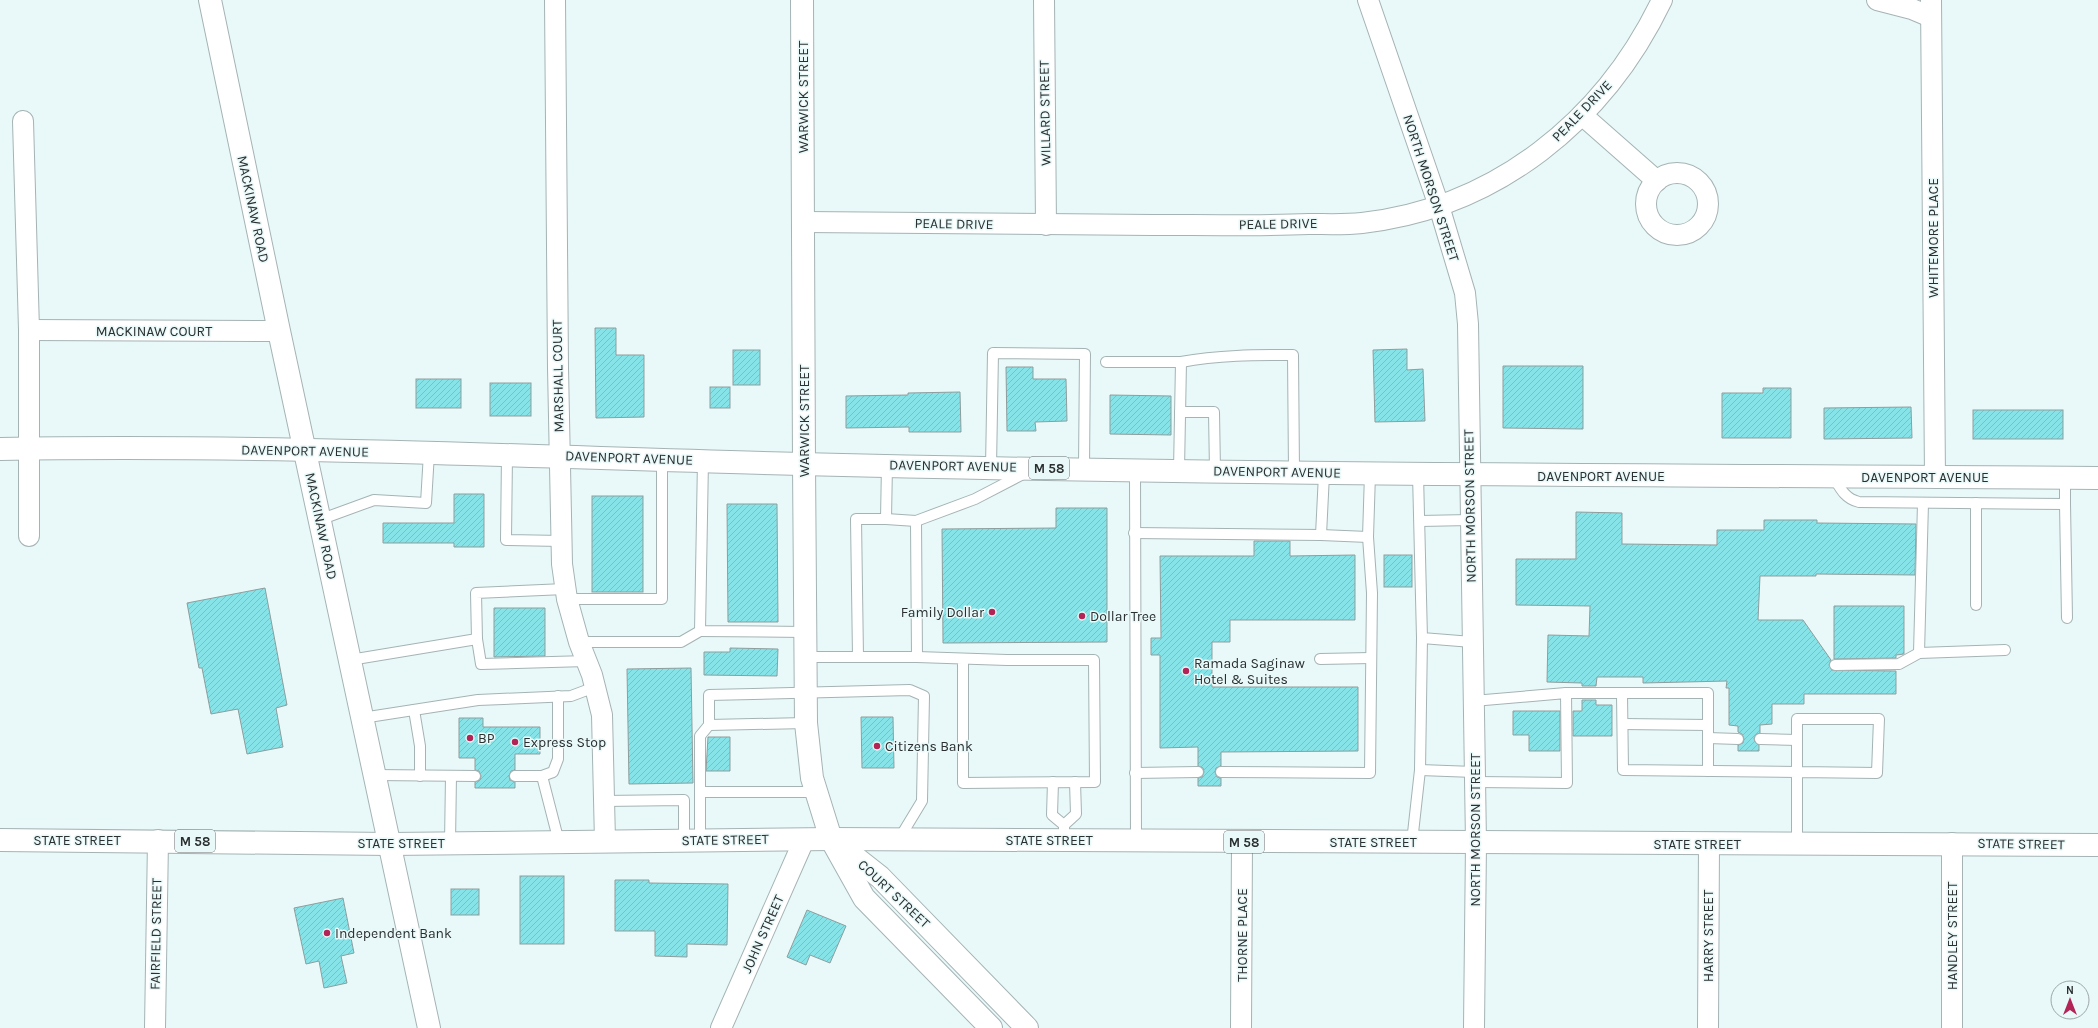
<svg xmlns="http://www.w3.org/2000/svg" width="2098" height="1028" font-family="Karla,sans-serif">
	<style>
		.building { fill: url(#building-hatch); stroke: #8f9d9d }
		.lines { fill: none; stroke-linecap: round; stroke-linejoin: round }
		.service-casing { stroke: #a5b3b4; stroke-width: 12 }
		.minor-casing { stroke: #a5b3b4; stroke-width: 22 }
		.tertiary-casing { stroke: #a5b3b4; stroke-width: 24 }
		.secondary-casing { stroke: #a5b3b4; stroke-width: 24 }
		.primary-casing { stroke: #a5b3b4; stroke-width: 24 }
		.service { stroke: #fff; stroke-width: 10 }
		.minor { stroke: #fff; stroke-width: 20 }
		.tertiary { stroke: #fff; stroke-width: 22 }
		.secondary { stroke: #fff; stroke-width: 22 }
		.primary { stroke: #fff; stroke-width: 22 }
		.poi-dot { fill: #b32456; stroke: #e9f8f8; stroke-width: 1.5 }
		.labels { text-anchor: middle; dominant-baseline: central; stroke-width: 3; stroke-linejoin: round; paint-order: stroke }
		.shield { fill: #e9f8f8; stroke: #636b6c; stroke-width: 1 }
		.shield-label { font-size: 13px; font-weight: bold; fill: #2a2f30 }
		.street-label { font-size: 14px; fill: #2a2f30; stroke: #e9f8f8 }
		.poi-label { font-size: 14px; fill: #2a2f30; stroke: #e9f8f8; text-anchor: start }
	</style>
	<defs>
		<pattern id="building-hatch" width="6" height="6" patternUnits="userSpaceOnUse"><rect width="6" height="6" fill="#86e4e8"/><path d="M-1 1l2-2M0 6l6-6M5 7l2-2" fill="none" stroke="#74c4c7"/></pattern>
	</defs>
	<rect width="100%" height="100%" fill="#e9f8f8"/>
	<g class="building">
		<polygon points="595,328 616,328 616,355 644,355 644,417 596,418"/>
		<polygon points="1407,349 1407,370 1423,369 1425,421 1375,422 1373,350"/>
		<rect x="733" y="350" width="27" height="35"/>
		<polygon points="1503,366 1583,366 1583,429 1503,428"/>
		<polygon points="1006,367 1033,367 1033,379 1066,379 1067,421 1035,422 1036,431 1007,431"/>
		<rect x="416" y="379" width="45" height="29"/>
		<rect x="490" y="383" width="41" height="33"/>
		<rect x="710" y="387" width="20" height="21"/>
		<polygon points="1763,388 1791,388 1791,438 1722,438 1722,393 1763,393"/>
		<polygon points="960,392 961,432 909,432 909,427 846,428 846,396 908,395 908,393"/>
		<polygon points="1110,395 1171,396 1171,435 1110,434"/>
		<polygon points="1911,407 1912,438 1824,439 1824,408"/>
		<rect x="1973" y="410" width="90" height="29"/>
		<polygon points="454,494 484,494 484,547 454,547 454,543 383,543 383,523 454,523"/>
		<rect x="592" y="496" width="51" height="96"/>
		<polygon points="727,504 777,504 778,622 728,622"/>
		<polygon points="1056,508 1107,508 1107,642 943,643 942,529 1056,528"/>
		<polygon points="1576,512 1622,513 1622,544 1717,545 1717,530 1764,530 1764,520 1817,520 1817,523 1916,524 1915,575 1816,574 1816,576 1760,576 1758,620 1803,620 1831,660 1829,665 1832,670 1896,671 1896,694 1804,694 1804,704 1772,704 1772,724 1760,725 1760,733 1757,734 1754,738 1755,742 1759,745 1759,751 1738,751 1738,745 1743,743 1744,739 1742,734 1738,732 1738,726 1729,725 1729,688 1726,688 1727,681 1643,683 1643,677 1597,677 1596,686 1582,686 1582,683 1547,682 1548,635 1589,636 1590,606 1516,605 1516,559 1576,559"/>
		<polygon points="1254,541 1290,541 1290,556 1355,555 1355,620 1230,620 1230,642 1212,642 1212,687 1358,687 1358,751 1221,752 1221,766 1216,768 1215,772 1217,777 1221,778 1221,786 1198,786 1198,778 1202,777 1204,772 1203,768 1198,766 1198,747 1160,748 1160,655 1151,655 1151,638 1161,638 1160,556 1254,556"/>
		<rect x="1384" y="555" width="28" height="32"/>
		<polygon points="265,588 287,705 276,708 283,747 247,754 238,709 211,714 202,668 199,668 187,603"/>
		<polygon points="1834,606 1904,606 1904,654 1896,655 1896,658 1834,659"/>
		<polygon points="494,608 545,608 545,656 494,657"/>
		<polygon points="730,648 778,649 777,676 704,675 704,652 730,652"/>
		<polygon points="691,668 693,783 629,784 627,669"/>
		<polygon points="1582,700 1596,700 1596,705 1612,705 1612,736 1573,736 1573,711 1582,711"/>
		<polygon points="1513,711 1560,711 1560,751 1529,751 1529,735 1513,735"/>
		<polygon points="861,717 893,717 894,768 862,768"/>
		<polygon points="459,718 483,718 483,727 540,727 540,754 515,754 515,770 511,771 509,776 510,780 515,782 515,788 475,788 475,782 480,780 481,776 479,771 475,770 475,758 459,758"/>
		<polygon points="708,737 730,737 730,771 706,771"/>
		<rect x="520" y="876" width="44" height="68"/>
		<polygon points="615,880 649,880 649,883 728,884 727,945 687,944 687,957 655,956 655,931 615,931"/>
		<rect x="451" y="889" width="28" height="26"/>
		<polygon points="343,898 354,953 341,956 347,983 324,988 319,961 306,964 294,908"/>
		<polygon points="807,910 846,926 830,963 810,955 806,965 787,957"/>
	</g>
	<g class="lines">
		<g class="service-casing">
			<g id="service">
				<polyline points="1106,362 1181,362 1179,470"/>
				<path d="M1181,362C1218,355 1255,355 1293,355L1294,472"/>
				<polyline points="1180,412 1214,412 1215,471"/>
				<polyline points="507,455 506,540 561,541"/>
				<polyline points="703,460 700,631 805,632"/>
				<polyline points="991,467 993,353 1085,354 1084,468"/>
				<polyline points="1135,470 1136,841"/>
				<polyline points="1418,474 1422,638 1472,642"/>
				<path d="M1833,476C1840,488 1845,499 1859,502L2065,504V478"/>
				<polyline points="1976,503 1976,605"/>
				<polyline points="2065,504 2067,618"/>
				<polyline points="319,520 374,500 426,503 429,453"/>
				<polyline points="916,521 975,499 1025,473"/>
				<polyline points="1420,521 1470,520"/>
				<polyline points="1134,533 1321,535 1368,537"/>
				<polyline points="1321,535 1324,474"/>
				<polyline points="567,599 662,599 662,459"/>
				<polyline points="477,639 481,664 587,661"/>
				<polyline points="579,642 681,642 700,631"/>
				<polyline points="1919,653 2005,650"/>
				<polyline points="805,657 858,657 856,519 886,519 887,465"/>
				<polyline points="858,657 917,657 916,521 886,519"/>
				<polyline points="917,657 1007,660 1094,660 1095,782 963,783 963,659"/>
				<polyline points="1320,659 1371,658"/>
				<polyline points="350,660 477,639 476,593 565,589"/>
				<polyline points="1835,665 1899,664 1919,653 1923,503"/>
				<polyline points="1566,693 1708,693 1708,725"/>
				<polyline points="1622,694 1623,770 1877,773 1879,719 1797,719 1797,843"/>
				<polyline points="1473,701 1566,693 1567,783 1475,782"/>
				<polyline points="414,710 420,746 420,776"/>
				<polyline points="362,718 478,700 571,696 595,687"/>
				<polyline points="806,723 709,725 709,695 910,690 924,696 922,801 899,839"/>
				<polyline points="1623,724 1708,725 1708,771"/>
				<polyline points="1708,738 1738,739"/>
				<polyline points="1760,739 1797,740"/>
				<polyline points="1420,770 1474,772"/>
				<polyline points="1221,772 1370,773 1372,593 1368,537 1370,474"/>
				<polyline points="1135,773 1198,772"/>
				<polyline points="375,775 475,776"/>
				<polyline points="515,776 542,776 553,772 558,759 558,696"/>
				<polyline points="542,776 559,842"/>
				<polyline points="1053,782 1052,815 1064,825 1064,841"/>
				<polyline points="700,792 700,736 709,725"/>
				<polyline points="604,801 684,800 684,841"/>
				<polyline points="1064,825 1076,814 1075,782"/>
				<polyline points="700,841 700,792 816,792"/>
				<polyline points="1412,842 1420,770 1422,638"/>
				<polyline points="450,843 451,776"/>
			</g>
		</g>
		<g class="minor-casing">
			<g id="minor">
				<polyline points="555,0 558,368 562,564 567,599 579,642 592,675 602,715 605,841"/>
				<polyline points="1044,0 1046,225"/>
				<polyline points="1368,0 1439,206 1465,293 1468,324 1476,843 1474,1028"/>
				<polyline points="1877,0 1912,9 1931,17"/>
				<polyline points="1931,0 1935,477"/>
				<polyline points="1582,115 1657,181"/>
				<polyline points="23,121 29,330 29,536"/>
				<circle cx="1677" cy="204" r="31"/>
				<path d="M804,222C920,224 1036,225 1152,225C1204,225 1257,226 1309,224C1326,224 1344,225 1362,223C1496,208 1604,121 1662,0"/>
				<polyline points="29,330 279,331"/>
				<polyline points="155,1028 158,840"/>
				<polyline points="721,1028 804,840"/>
				<polyline points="1241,1028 1242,842"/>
				<polyline points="1708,1028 1709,844"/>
				<polyline points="1952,1028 1952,843"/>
			</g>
		</g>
		<g class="tertiary-casing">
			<g id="tertiary">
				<polyline points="210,0 279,331 429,1028"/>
				<polyline points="802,0 804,464"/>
			</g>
		</g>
		<g class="secondary-casing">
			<g id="secondary">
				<polyline points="804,464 806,723 812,778 831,839 864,898 991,1028"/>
				<polyline points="838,844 880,877 1027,1028"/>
			</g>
		</g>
		<g class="primary-casing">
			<g id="primary">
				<path d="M0,449C267,444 534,457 801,464C1233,475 1666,475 2098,478"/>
				<polyline points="0,840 390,844 831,839 2098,845"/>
			</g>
		</g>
		<use href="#service" class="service"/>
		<use href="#minor" class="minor"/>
		<use href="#tertiary" class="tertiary"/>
		<use href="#secondary" class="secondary"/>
		<use href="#primary" class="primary"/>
	</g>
	<g class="poi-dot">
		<circle cx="992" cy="612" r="4"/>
		<circle cx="1082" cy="616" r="4"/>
		<circle cx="1186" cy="671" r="4"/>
		<circle cx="470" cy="738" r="4"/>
		<circle cx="515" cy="742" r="4"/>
		<circle cx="877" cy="746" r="4"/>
		<circle cx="327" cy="933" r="4"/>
	</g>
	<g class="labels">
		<g class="shield">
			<rect x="1029" y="457" width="40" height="22" rx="3"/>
			<rect x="175" y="830" width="40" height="22" rx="3"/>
			<rect x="1224" y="831" width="40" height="22" rx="3"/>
		</g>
		<g class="shield-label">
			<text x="1049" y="468">M 58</text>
			<text x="195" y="841">M 58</text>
			<text x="1244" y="842">M 58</text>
		</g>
		<g class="street-label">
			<text transform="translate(803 97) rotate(-90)">WARWICK STREET</text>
			<text transform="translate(1582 111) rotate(-46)">PEALE DRIVE</text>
			<text transform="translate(1045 113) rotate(-91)">WILLARD STREET</text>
			<text transform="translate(1431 188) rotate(72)">NORTH MORSON STREET</text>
			<text transform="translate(253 209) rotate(78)">MACKINAW ROAD</text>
			<text transform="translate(954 224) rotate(1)">PEALE DRIVE</text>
			<text transform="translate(1278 224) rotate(-1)">PEALE DRIVE</text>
			<text transform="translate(1933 238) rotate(-90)">WHITEMORE PLACE</text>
			<text x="154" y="331">MACKINAW COURT</text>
			<text transform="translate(558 376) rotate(-91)">MARSHALL COURT</text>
			<text transform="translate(804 421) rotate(-90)">WARWICK STREET</text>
			<text transform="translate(305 451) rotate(1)">DAVENPORT AVENUE</text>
			<text transform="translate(629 458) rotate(2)">DAVENPORT AVENUE</text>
			<text transform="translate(953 466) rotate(1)">DAVENPORT AVENUE</text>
			<text transform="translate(1277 472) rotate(1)">DAVENPORT AVENUE</text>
			<text x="1601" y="476">DAVENPORT AVENUE</text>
			<text x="1925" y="477">DAVENPORT AVENUE</text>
			<text transform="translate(1470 506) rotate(-91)">NORTH MORSON STREET</text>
			<text transform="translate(321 526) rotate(78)">MACKINAW ROAD</text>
			<text transform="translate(1475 830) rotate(-90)">NORTH MORSON STREET</text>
			<text x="77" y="840">STATE STREET</text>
			<text transform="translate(725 840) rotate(-1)">STATE STREET</text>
			<text x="1049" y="840">STATE STREET</text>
			<text x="1373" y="842">STATE STREET</text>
			<text x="401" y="843">STATE STREET</text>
			<text x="1697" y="844">STATE STREET</text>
			<text transform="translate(2021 844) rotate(1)">STATE STREET</text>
			<text transform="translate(894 894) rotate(43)">COURT STREET</text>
			<text transform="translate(156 934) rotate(-89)">FAIRFIELD STREET</text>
			<text transform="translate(763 934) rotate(-66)">JOHN STREET</text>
			<text transform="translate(1242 935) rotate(-90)">THORNE PLACE</text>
			<text transform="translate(1708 936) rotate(-90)">HARRY STREET</text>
			<text transform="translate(1952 936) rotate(-90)">HANDLEY STREET</text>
		</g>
		<g class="poi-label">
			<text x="984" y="612" text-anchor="end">Family Dollar</text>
			<text x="1090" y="616">Dollar Tree</text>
			<text x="1194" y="663">Ramada Saginaw<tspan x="1194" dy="16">Hotel &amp; Suites</tspan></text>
			<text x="478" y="738">BP</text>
			<text x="523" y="742">Express Stop</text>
			<text x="885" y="746">Citizens Bank</text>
			<text x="335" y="933">Independent Bank</text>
		</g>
	</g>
	<g transform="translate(2070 1000)"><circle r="19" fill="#e9f8f8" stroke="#9da8a8"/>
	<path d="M0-3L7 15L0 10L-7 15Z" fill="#b32456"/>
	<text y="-6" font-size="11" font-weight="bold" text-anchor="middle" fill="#2a2f30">N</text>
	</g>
</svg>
